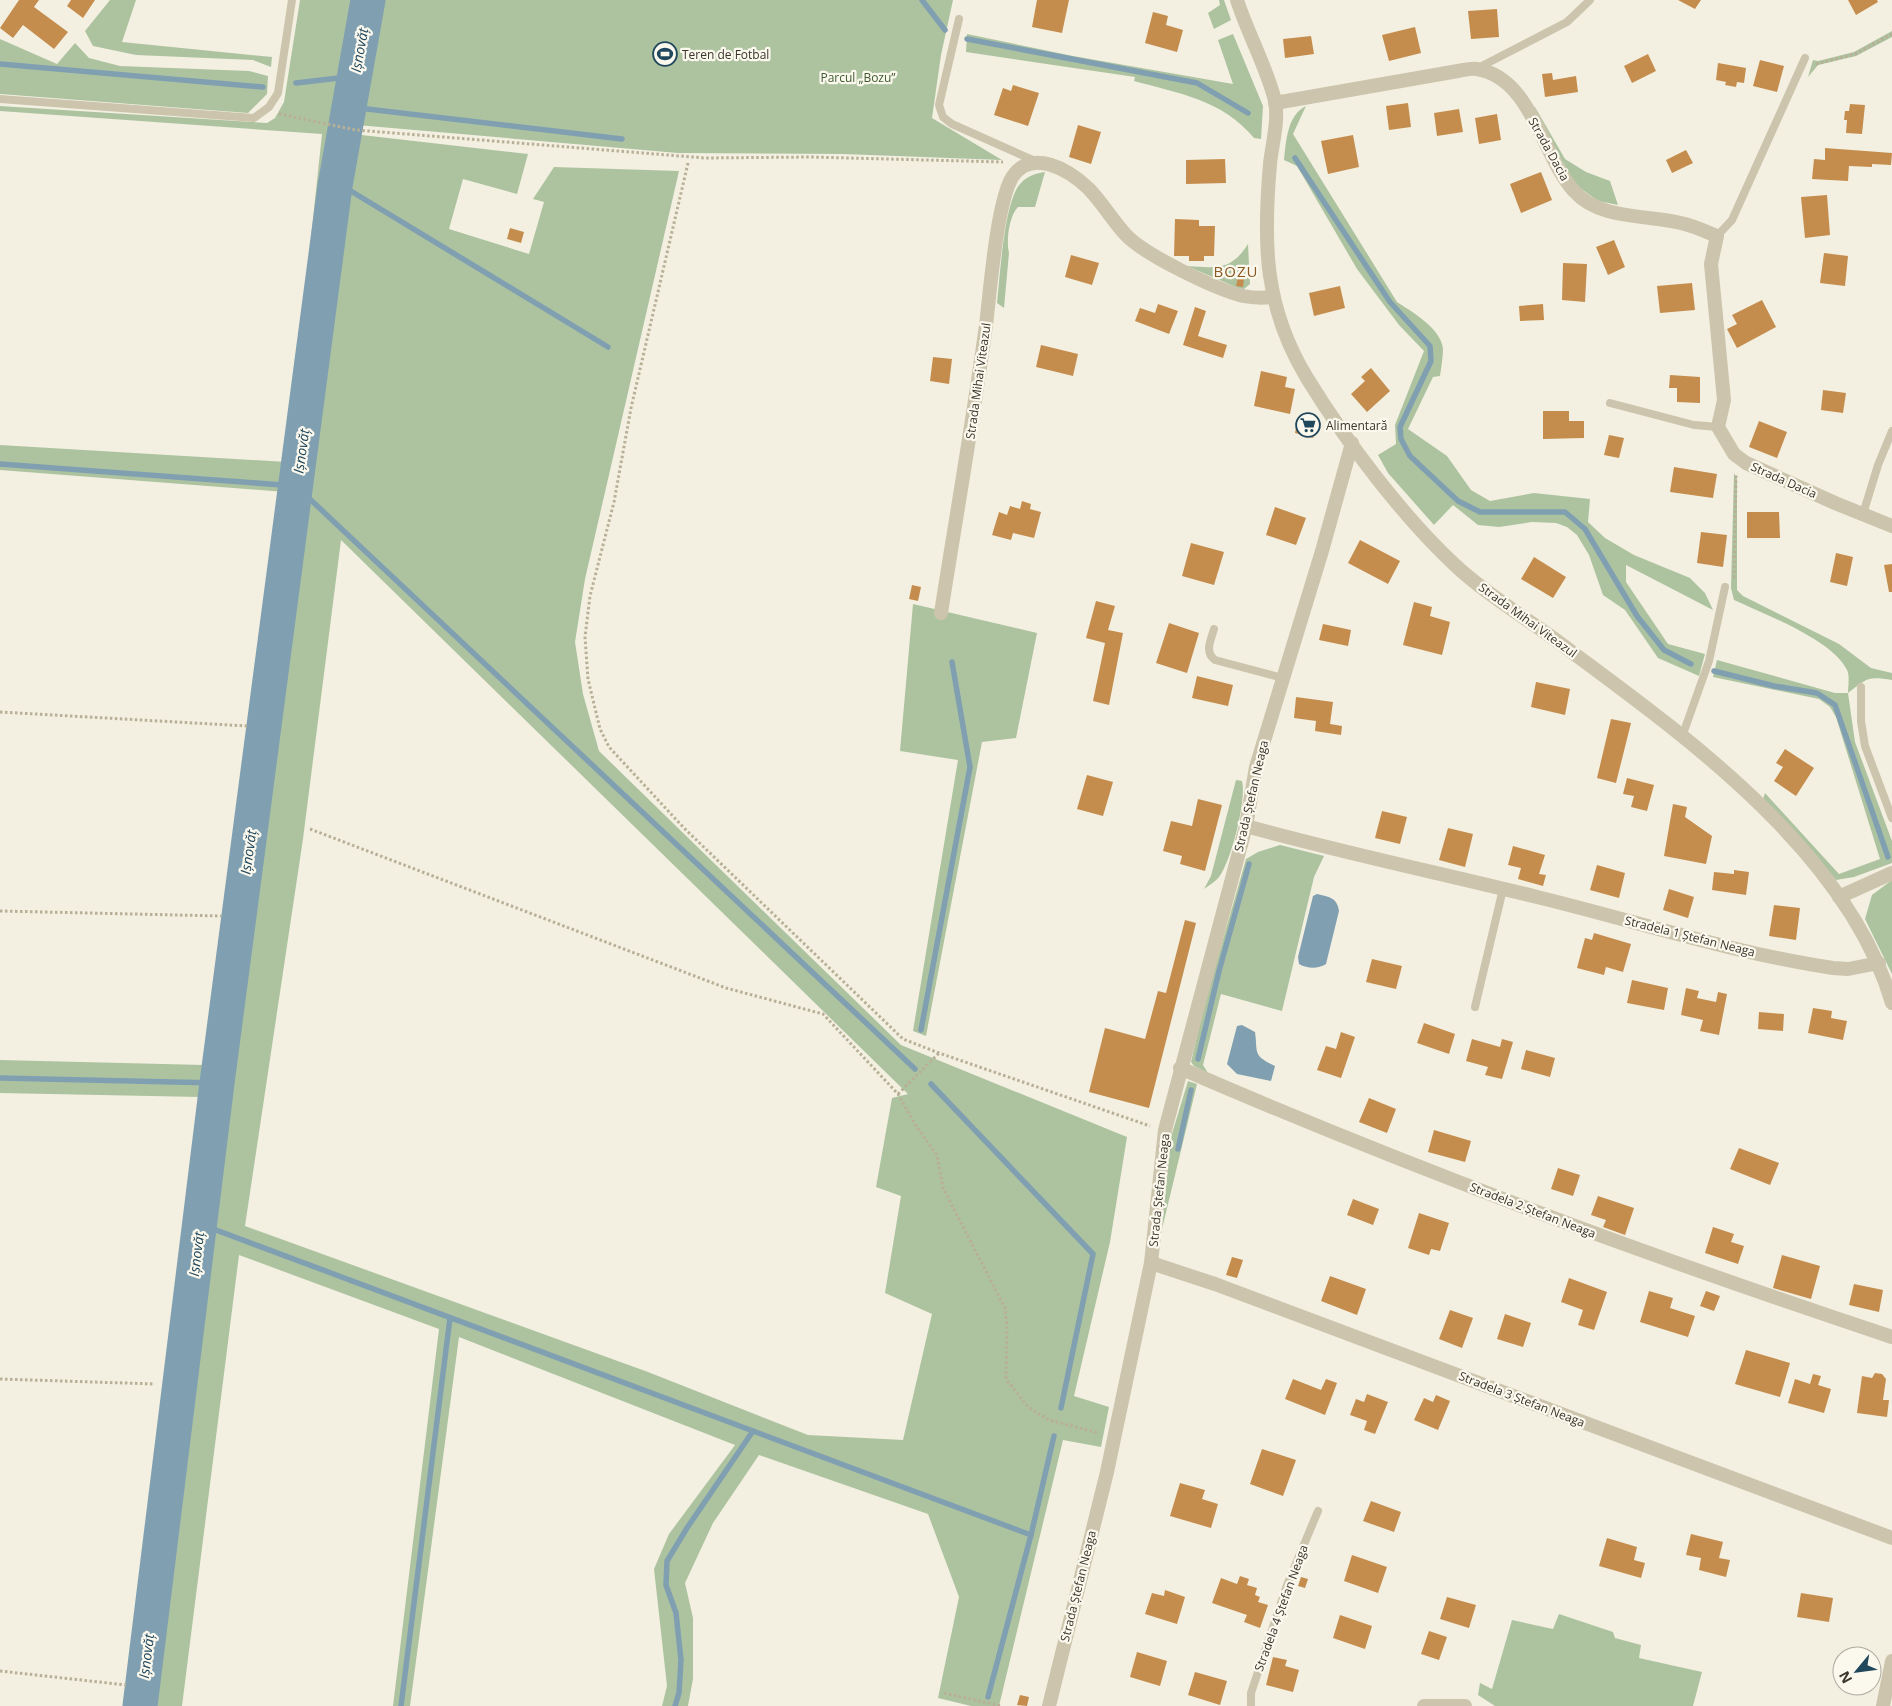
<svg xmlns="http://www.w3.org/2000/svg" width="1892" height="1706" font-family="'Open Sans',sans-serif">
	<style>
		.green { fill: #adc3a0; fill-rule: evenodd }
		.water { fill: #80a0b1 }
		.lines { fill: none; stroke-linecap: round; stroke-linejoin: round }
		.stream { stroke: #80a0b1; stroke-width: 5.5 }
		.river { stroke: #80a0b1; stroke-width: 35 }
		.building { fill: #c58d4d }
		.path { stroke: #b8af96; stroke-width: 3; stroke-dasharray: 2.5 2.5; stroke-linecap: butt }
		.service { stroke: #ccc4ac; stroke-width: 8 }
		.minor { stroke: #ccc4ac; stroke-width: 14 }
		.tertiary { stroke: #ccc4ac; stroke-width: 14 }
		.labels { text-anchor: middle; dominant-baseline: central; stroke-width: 4.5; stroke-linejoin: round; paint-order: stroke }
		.poi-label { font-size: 12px; fill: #3a342b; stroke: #fbf8ee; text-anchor: start }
		.park-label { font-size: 12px; fill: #3d592f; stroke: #fbf8ee }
		.street-label { font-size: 12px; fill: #3a342b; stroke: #fbf8ee }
		.water-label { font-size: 14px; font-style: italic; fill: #20475c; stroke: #fbf8ee }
		.quarter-label { font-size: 15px; letter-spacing: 1px; fill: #895a24; stroke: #fbf8ee }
	</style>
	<rect width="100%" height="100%" fill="#f3f0e1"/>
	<g class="green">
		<polygon points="110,0 136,0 122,42 272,57 271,67 253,60 136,55 93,46 85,31"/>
		<path d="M300,0H953L941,55L932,118L1002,160L843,154L678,153L357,125L353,134L528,154L517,194L463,179L449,229L529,254L544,202L533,199L554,167L679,171L585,579L575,642L583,694L599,751L901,1045L1127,1137L1110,1242L1074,1396L1109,1407L1101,1447L1063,1440L999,1706H971L938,1698L959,1597L928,1514L759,1455L713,1523L685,1583L693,1618V1679L688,1706H662L667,1686L654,1569L669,1534L735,1445L459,1337L410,1706H393L439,1329L239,1255L182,1706H123L200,1097L0,1093V1060L204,1065L285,492L0,470V445L287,462L322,134L0,111V106L267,123L275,118L284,102ZM341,540L908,1094L892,1098L876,1187L901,1196L885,1293L932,1314L903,1440L808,1435L648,1372L245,1226L303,839Z"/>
		<polygon points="1219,0 1224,0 1231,20 1214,29 1208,13 1220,5"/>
		<polygon points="1892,31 1892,37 1856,56 1818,65 1808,77 1813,60 1818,61 1854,52"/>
		<path d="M967,34L1073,56L1233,84L1218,40L1233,34L1263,106L1261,139L1254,138C1223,100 1178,93 1134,81L1135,77L966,52Z"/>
		<polygon points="0,39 57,64 75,43 89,58 120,66 249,71 268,76 267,94 248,113 0,94"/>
		<path d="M1306,106L1293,134L1397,302C1412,312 1441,328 1443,349C1443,358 1441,368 1440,376L1433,377L1408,429L1447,456L1471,490L1490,501L1534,493L1590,499L1588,522L1605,538L1634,555L1690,578L1705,593L1713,610L1626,565V582L1668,644L1705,654L1699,676L1658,658L1625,610L1603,595L1589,555L1577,535L1567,527L1556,523L1532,522L1499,527L1478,525L1453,505L1434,525L1388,473L1378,455L1396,444L1395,425L1424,351L1399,325L1357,269L1297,166L1284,160C1286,142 1287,115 1306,106Z"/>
		<polygon points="1535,107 1565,159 1586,172 1610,181 1618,205 1598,201 1576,185 1533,110"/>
		<path d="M1045,172L1035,207H1018C1009,216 1006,241 1009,253L1004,308L997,303C1000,277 1004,199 1021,183C1027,176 1037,173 1045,172Z"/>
		<path d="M1248,244L1250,284L1244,289L1238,288L1187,266C1216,268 1231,271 1248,244Z"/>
		<path d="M1734,473L1737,479V590L1743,596L1839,644L1871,668L1892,673V680C1868,676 1867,678 1848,693L1855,742L1892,841V863L1854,877L1836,880L1763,799L1765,793L1839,874L1880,859L1836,717L1830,707L1819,699L1713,677L1717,660L1835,693H1848C1848,686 1850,676 1847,670C1833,640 1764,614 1734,600L1731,588Z"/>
		<polygon points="913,604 1037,633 1016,738 982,742 926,1036 913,1031 958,760 900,751"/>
		<path d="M1236,780L1242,781C1247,799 1231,862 1219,877C1215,882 1209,885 1204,889L1211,876Z"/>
		<polygon points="1280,845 1324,856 1314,877 1282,1011 1221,994 1203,1065 1208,1073 1194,1066 1191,1062 1204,1006 1246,859 1258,852"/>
		<polygon points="1892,880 1892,974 1865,919 1872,895"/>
		<polygon points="1188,1081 1197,1084 1162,1229 1171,1137"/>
		<polygon points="1559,1614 1613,1632 1615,1638 1641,1645 1639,1658 1702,1672 1693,1706 1495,1706 1478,1695 1480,1683 1492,1689 1512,1620 1553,1629"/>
	</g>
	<g class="water">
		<path d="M1317,894C1329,897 1337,897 1339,911L1326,964C1318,969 1308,969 1299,964L1298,957L1313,896Z"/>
		<path d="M1242,1025L1255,1032C1258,1053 1252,1055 1275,1066L1271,1081L1237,1074L1227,1064L1237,1026Z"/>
	</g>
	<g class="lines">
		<g class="stream">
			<polyline points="922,0 945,30"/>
			<polyline points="967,39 1197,83 1248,113"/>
			<polyline points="0,64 263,87"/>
			<polyline points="296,83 356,76"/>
			<polyline points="350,107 622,139"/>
			<polyline points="1295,158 1390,302 1430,346 1431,361 1400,427 1401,439 1410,456 1458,501 1480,512 1565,512 1585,529 1637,616 1664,650 1691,664"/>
			<polyline points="336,182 608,347"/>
			<polyline points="0,464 296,486 915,1069"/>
			<polyline points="1714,671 1774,686 1817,693 1835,705 1888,857"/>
			<polyline points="921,1030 970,767 952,662"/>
			<polyline points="1198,1059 1219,971 1249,864"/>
			<polyline points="0,1078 217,1083"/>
			<polyline points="931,1084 1093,1254 1061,1408"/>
			<polyline points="1178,1149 1191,1090"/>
			<polyline points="200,1224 1031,1535 988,1697"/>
			<polyline points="1031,1535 1054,1436"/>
			<polyline points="401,1706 450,1318"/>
			<polyline points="675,1706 679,1693 681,1660 676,1613 666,1585 667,1561 687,1528 753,1431"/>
		</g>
		<polyline class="river" points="140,1706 217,1083 335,186 368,0"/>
	</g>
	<g class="building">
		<polygon points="19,0 39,0 34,7 68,32 54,49 23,25 13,38 0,28"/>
		<polygon points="71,0 95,0 83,18 67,6"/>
		<polygon points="1037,0 1069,0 1062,33 1032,27"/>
		<polygon points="1678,0 1701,0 1695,9"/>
		<polygon points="1848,0 1877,0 1878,2 1856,15"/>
		<polygon points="1497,9 1499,37 1471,39 1468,11"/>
		<polygon points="1153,12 1168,16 1166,25 1183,30 1177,52 1145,43"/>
		<polygon points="1415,27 1421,53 1389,61 1382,35"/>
		<polygon points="1311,36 1314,54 1285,58 1283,39"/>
		<polygon points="1648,54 1656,71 1632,83 1624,66"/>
		<polygon points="1760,60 1784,66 1777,92 1753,86"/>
		<polygon points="1718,63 1746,68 1744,83 1737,82 1736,87 1725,85 1726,82 1716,80"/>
		<polygon points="1552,73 1553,80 1576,76 1578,92 1545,97 1542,74"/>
		<polygon points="1013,85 1039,93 1028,126 994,115 1003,88 1011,91"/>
		<polygon points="1408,103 1411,127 1389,130 1386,106"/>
		<polygon points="1850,104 1865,105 1862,134 1846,133 1847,120 1844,120 1845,111 1849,111"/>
		<polygon points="1459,109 1463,132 1437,136 1434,113"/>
		<polygon points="1497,114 1501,140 1479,144 1475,118"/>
		<polygon points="1078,125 1101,132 1091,164 1069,157"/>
		<polygon points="1353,135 1359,167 1328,174 1321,141"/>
		<polygon points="1825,148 1892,153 1891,165 1872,164 1872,167 1849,166 1848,181 1812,179 1814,159 1825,160"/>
		<polygon points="1686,150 1693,163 1672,173 1666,160"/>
		<polygon points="1225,159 1226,183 1186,184 1186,160"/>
		<polygon points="1541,172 1552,200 1521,213 1510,184"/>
		<polygon points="1827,195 1830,235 1805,238 1801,197"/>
		<polygon points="1175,219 1199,220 1199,226 1215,226 1214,256 1204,256 1204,261 1189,261 1189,256 1174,256"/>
		<polygon points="510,228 524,232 521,243 507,239"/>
		<polygon points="1614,240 1625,267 1608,275 1596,247"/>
		<polygon points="1824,253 1848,256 1845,286 1820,283"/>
		<polygon points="1071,255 1099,263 1092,285 1065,277"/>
		<polygon points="1563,263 1587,264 1585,302 1562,300"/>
		<polygon points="1238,277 1244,278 1243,287 1236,286"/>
		<polygon points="1692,283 1695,310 1660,313 1657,286"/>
		<polygon points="1340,286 1345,308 1314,316 1309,293"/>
		<polygon points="1762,300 1776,327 1737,348 1727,329 1737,324 1732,315"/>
		<polygon points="1158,304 1178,311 1169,334 1135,321 1140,308 1155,313"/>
		<polygon points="1543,304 1544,320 1520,321 1519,306"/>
		<polygon points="1195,307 1206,311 1198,336 1227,345 1223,358 1183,345"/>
		<polygon points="1041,345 1078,354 1073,376 1036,367"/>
		<polygon points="933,357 952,359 949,384 930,381"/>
		<polygon points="1371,368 1390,391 1367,412 1351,394 1365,381 1361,377"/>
		<polygon points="1261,371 1287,377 1285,387 1295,389 1290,414 1254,406"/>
		<polygon points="1670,375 1700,377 1700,403 1677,402 1677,388 1669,388"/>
		<polygon points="1823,390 1846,393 1843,413 1821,410"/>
		<polygon points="1543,411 1569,411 1569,421 1584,421 1584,438 1543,439"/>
		<polygon points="1298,418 1318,424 1313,438 1295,433"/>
		<polygon points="1759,421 1787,432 1777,458 1749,447"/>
		<polygon points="1609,435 1624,438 1619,458 1604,455"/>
		<polygon points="1674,467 1717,474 1713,498 1670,492"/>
		<polygon points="1022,501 1031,504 1030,509 1041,512 1034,538 1013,533 1011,540 992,535 999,512 1007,515 1010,506 1020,509"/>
		<polygon points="1275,507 1306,518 1296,545 1266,535"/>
		<polygon points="1747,512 1779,512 1780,538 1747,538"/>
		<polygon points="1701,532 1727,535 1723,567 1697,563"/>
		<polygon points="1360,540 1400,561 1388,584 1348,563"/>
		<polygon points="1191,543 1224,552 1214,585 1182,576"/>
		<polygon points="1836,553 1853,557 1847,586 1830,582"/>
		<polygon points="1534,557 1566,577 1553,598 1521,579"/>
		<polygon points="1892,564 1892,592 1889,592 1884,565"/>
		<polygon points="912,585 921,587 918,601 909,599"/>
		<polygon points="1096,601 1115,606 1108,630 1123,633 1109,705 1093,701 1105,643 1086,638"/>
		<polygon points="1414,602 1432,607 1430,616 1450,622 1442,655 1403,645"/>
		<polygon points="1169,623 1199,633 1187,673 1156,663"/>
		<polygon points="1323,624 1351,630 1348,646 1319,640"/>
		<polygon points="1197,676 1233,685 1228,706 1192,698"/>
		<polygon points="1536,682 1570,689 1565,715 1531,707"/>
		<polygon points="1296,697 1333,702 1330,724 1342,726 1341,735 1315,731 1316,721 1294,718"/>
		<polygon points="1611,719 1631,723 1616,783 1597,778"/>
		<polygon points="1785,749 1814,768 1796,796 1774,781 1783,767 1776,763"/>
		<polygon points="1087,775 1113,782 1103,816 1077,809"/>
		<polygon points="1627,778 1654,785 1647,811 1631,807 1634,796 1623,794"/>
		<polygon points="1198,799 1222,805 1205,871 1180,864 1182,856 1163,851 1171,821 1192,826"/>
		<polygon points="1673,804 1687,807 1685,817 1712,836 1706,864 1664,856"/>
		<polygon points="1382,811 1407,817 1400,844 1375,838"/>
		<polygon points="1448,828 1473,834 1465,867 1439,860"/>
		<polygon points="1513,846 1545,855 1539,874 1546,875 1543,886 1518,879 1521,868 1508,865"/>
		<polygon points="1597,865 1625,873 1619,898 1590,890"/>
		<polygon points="1734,870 1749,872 1746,895 1712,890 1714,872 1734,874"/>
		<polygon points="1669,889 1694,897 1688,918 1663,910"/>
		<polygon points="1774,905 1800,908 1796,940 1769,936"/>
		<polygon points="1185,920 1196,923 1149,1108 1089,1092 1105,1028 1145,1039 1158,991 1166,993"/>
		<polygon points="1594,933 1631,944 1623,972 1606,967 1604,975 1577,968 1585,938 1592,940"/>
		<polygon points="1372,959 1402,966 1396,989 1366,982"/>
		<polygon points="1632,980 1668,988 1664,1010 1627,1003"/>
		<polygon points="1686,988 1699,991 1697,998 1716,1002 1718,992 1727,994 1719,1035 1700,1031 1703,1020 1681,1015"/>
		<polygon points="1813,1008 1832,1011 1831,1018 1847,1021 1843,1040 1808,1033"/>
		<polygon points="1759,1012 1784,1014 1783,1031 1758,1029"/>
		<polygon points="1424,1023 1455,1034 1449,1054 1417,1043"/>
		<polygon points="1341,1032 1355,1037 1341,1078 1317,1070 1326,1046 1336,1049"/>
		<polygon points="1472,1039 1500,1047 1502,1039 1513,1042 1502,1079 1485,1075 1488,1067 1466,1061"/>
		<polygon points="1526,1050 1555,1058 1550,1077 1521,1069"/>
		<polygon points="1369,1098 1396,1109 1387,1133 1359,1122"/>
		<polygon points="1434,1130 1471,1141 1465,1162 1428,1152"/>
		<polygon points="1739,1148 1779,1163 1770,1185 1730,1169"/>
		<polygon points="1558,1168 1580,1175 1573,1196 1551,1189"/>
		<polygon points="1598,1196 1634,1208 1625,1235 1603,1227 1606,1220 1591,1215"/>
		<polygon points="1353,1199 1379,1209 1373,1225 1347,1215"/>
		<polygon points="1419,1213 1449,1223 1440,1251 1431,1249 1429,1255 1408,1248"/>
		<polygon points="1713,1227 1734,1234 1731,1242 1744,1246 1738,1264 1705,1253"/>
		<polygon points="1782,1255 1820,1266 1811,1299 1773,1288"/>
		<polygon points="1232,1257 1243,1260 1237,1278 1226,1275"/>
		<polygon points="1330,1276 1366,1289 1357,1315 1321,1301"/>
		<polygon points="1569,1278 1607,1292 1594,1330 1578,1325 1583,1310 1561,1302"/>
		<polygon points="1854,1284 1883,1290 1879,1312 1849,1305"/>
		<polygon points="1649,1291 1673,1298 1670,1308 1695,1316 1688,1337 1640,1322"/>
		<polygon points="1706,1291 1720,1296 1714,1311 1700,1306"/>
		<polygon points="1450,1310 1473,1318 1462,1348 1439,1339"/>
		<polygon points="1505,1314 1531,1323 1523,1347 1497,1339"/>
		<polygon points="1746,1350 1790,1363 1780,1397 1735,1384"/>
		<polygon points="1875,1373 1882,1374 1886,1379 1883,1400 1889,1400 1887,1417 1857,1413 1862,1376 1872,1378"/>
		<polygon points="1813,1374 1821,1376 1818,1385 1831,1389 1824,1413 1788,1403 1795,1379 1810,1384"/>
		<polygon points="1293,1379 1321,1390 1326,1379 1337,1383 1325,1415 1285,1399"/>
		<polygon points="1367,1394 1388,1402 1375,1434 1364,1430 1367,1421 1350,1415 1356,1399 1364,1402"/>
		<polygon points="1436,1395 1450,1401 1438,1430 1414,1420 1424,1398 1433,1402"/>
		<polygon points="1262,1449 1296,1460 1283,1496 1250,1484"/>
		<polygon points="1180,1483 1205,1490 1202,1499 1218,1504 1211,1528 1170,1516"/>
		<polygon points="1371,1501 1401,1512 1394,1532 1363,1521"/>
		<polygon points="1691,1534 1723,1542 1719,1558 1730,1560 1726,1577 1699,1570 1701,1558 1686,1555"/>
		<polygon points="1607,1538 1637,1547 1634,1560 1645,1563 1641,1578 1599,1566"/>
		<polygon points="1352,1555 1387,1567 1378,1593 1344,1581"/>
		<polygon points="1240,1576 1249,1579 1247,1585 1257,1588 1255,1595 1260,1597 1258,1602 1268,1605 1260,1628 1244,1622 1247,1615 1212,1603 1221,1578 1237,1584"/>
		<polygon points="1301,1577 1308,1579 1305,1588 1298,1586"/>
		<polygon points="1165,1590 1185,1597 1177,1624 1145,1614 1152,1593 1164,1596"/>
		<polygon points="1801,1593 1833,1598 1829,1622 1797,1617"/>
		<polygon points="1447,1597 1476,1605 1469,1628 1440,1619"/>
		<polygon points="1340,1615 1372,1626 1365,1649 1333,1638"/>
		<polygon points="1429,1631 1447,1637 1439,1660 1421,1654"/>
		<polygon points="1137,1652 1167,1661 1160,1686 1130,1677"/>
		<polygon points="1273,1657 1287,1660 1285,1666 1299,1670 1293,1692 1266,1685"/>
		<polygon points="1195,1672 1227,1681 1220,1705 1188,1695"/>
		<polygon points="1020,1695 1029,1697 1027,1706 1017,1705"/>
	</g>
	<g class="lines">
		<g class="path">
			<polyline points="1816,64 1855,54 1892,34"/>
			<polyline points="279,114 356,130 705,158 810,157 1003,162"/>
			<polyline points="688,163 631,408 614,502 590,596 585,637 588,679 600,729 609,747 684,828 903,1039 939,1053 1150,1126"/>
			<polyline points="1734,578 1736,475"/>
			<polyline points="0,712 247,726"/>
			<polyline points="310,829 726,988 823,1014 898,1094 916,1126 937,1155 943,1188 1005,1308 1007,1328 1006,1379 1028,1407 1049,1420 1099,1433"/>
			<polyline points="0,911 221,916"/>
			<polyline points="898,1094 939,1053"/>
			<polyline points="0,1379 155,1384"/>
			<polyline points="0,1671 126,1685"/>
			<polyline points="944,1693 1001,1706"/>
		</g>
		<g class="service">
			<polyline points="959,19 939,105 943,117 952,124 1035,161"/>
			<polyline points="1476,69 1567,22 1590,0"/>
			<polyline points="0,99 254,118 269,107 278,93 292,0"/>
			<polyline points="1717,236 1732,220 1805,58"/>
			<polyline points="1610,403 1694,425 1718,427"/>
			<polyline points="1863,514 1878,465 1892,431"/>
			<path d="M1214,629C1211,640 1204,652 1215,660L1283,678"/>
			<polyline points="1861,687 1861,721 1865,746 1892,818"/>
			<polyline points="1683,734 1709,661 1725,587"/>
			<polyline points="1475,1007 1503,889"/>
			<polyline points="1251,1706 1251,1693 1287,1585 1318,1511"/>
		</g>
		<g class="minor">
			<path d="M1275,103L1458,71C1464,70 1471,68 1477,69C1532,78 1542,156 1574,191C1600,221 1650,214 1685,224C1696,227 1707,232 1717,236L1711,264L1724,400L1718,427L1734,454L1746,463L1835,503L1892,526"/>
			<path d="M941,613C956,517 973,421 986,325C990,293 997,199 1013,176C1032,148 1069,170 1088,188C1102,202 1112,220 1126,235C1145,255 1215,289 1243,296C1253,298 1263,298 1273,297"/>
			<path d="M1246,826C1343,853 1440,873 1537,897C1636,921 1732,953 1833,968L1848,969L1879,963"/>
			<polyline points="1839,897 1892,873"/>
			<path d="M1180,1068C1413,1169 1651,1257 1892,1337"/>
			<polyline points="1151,1263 1215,1284 1892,1538"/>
			<polyline points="1049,1706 1107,1472 1151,1263 1165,1130 1246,826 1256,767 1322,551 1352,443"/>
			<polyline points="1424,1706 1465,1706"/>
			<polyline points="1883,1706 1892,1661"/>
		</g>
		<path class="tertiary" d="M1237,0C1247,32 1268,70 1275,101C1279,121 1272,144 1270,164C1263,244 1264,307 1307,378C1345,440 1403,517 1456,566C1485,593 1521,615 1553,638C1677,730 1847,848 1892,1003"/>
	</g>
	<defs>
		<g id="stadium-ring" transform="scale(1.25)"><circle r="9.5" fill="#fbf8ee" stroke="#20475c" stroke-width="1.5"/><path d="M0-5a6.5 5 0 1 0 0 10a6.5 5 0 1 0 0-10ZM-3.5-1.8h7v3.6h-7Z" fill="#20475c"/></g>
		<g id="supermarket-ring" transform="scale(1.25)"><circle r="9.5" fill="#fbf8ee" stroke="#20475c" stroke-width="1.5"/><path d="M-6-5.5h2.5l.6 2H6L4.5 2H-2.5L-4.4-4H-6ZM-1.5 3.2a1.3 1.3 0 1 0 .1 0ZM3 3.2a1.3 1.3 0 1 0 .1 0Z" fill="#20475c"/></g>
	</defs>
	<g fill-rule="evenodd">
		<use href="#stadium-ring" x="665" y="54"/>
		<use href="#supermarket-ring" x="1308" y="425"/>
	</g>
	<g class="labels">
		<g class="poi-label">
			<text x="682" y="54">Teren de Fotbal</text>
			<text x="1326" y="425">Alimentară</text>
		</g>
		<g class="park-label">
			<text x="858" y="77">Parcul „Bozu”</text>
		</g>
		<g class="street-label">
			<text transform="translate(1549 149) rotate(61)">Strada Dacia</text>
			<text transform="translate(978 381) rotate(-82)">Strada Mihai Viteazul</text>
			<text transform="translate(1784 480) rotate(24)">Strada Dacia</text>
			<text transform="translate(1528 620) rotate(36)">Strada Mihai Viteazul</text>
			<text transform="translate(1251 796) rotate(-77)">Strada Ștefan Neaga</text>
			<text transform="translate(1690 936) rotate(14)">Stradela 1 Ștefan Neaga</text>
			<text transform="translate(1159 1190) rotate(-84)">Strada Ștefan Neaga</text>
			<text transform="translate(1533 1210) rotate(21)">Stradela 2 Ștefan Neaga</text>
			<text transform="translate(1522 1399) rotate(21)">Stradela 3 Ștefan Neaga</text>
			<text transform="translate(1078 1586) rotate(-76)">Strada Ștefan Neaga</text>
			<text transform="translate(1281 1608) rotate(-70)">Stradela 4 Ștefan Neaga</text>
		</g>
		<g class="water-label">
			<text transform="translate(359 50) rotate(-80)">Ișnovăț</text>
			<text transform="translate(301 451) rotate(-82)">Ișnovăț</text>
			<text transform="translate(248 852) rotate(-82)">Ișnovăț</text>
			<text transform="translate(196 1254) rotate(-83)">Ișnovăț</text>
			<text transform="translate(146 1656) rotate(-83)">Ișnovăț</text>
		</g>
		<g class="quarter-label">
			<text x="1236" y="271">BOZU</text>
		</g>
	</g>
	<g transform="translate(1857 1671) rotate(241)"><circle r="24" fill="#fbf8ee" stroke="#aeaaa0"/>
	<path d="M0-4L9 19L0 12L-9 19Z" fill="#20475c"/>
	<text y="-8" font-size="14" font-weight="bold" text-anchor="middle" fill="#3a342b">N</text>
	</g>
</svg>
